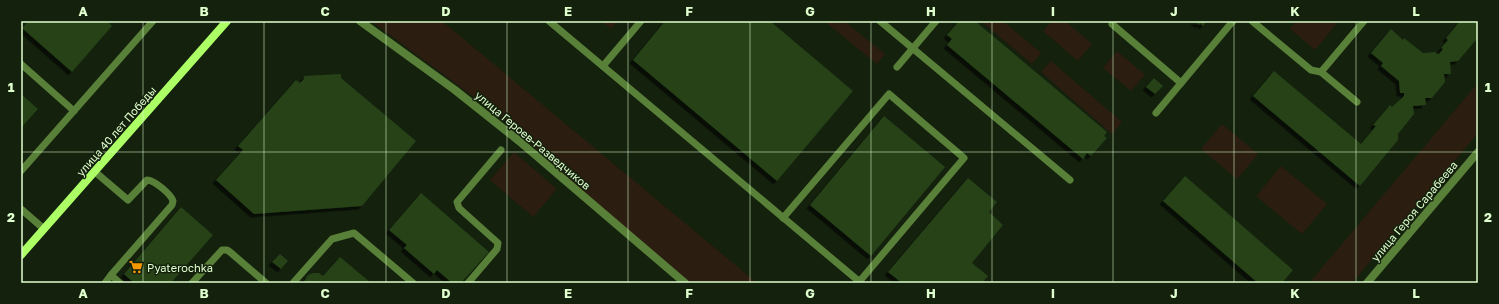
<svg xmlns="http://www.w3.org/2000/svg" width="1499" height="304" font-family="'Golos Text',sans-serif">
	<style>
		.green { fill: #2b1d10 }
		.building { fill: #254219; filter: url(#shadow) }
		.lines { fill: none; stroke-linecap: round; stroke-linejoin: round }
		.lane { stroke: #598038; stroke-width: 7 }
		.street { stroke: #598038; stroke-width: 8 }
		.secondary { stroke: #acff65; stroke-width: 8 }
		.grid { fill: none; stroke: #e0ffce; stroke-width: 1; stroke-opacity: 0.55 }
		.labels { text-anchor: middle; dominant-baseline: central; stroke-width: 3; stroke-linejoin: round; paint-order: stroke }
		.street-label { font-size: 11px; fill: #e0ffce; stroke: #14210d }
		.poi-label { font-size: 11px; fill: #e0ffce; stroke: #14210d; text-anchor: start }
		.neatline { fill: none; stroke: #e0ffce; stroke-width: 1.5 }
		.grid-label { font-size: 13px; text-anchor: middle; font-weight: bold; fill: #e0ffce }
	</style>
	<defs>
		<filter id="shadow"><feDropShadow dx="-3.5" dy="3.5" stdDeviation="0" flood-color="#0009"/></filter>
	</defs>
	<rect width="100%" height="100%" fill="#14210d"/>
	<g class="green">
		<polygon points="371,21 442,21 757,283 685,283 498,115"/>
		<polygon points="601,21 618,21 611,29"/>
		<polygon points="824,21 844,21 885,54 877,64"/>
		<polygon points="981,21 1003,21 1041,53 1032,64"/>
		<polygon points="1052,21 1065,21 1092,44 1078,61 1043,31"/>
		<polygon points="1296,21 1339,21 1315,50 1290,29"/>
		<polygon points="1117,51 1145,75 1131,91 1103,68"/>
		<polygon points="1051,61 1122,122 1112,134 1041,72"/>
		<polygon points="1478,83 1478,133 1352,283 1309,283"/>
		<polygon points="1222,124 1258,154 1237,179 1201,149"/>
		<polygon points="514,152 557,189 533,217 490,180"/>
		<polygon points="1281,166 1327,204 1302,234 1256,196"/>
	</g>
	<g class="building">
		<polygon points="29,21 107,21 112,26 72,72 22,28"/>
		<polygon points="665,21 770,21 853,91 777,181 633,60"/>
		<polygon points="959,21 975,21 1107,132 1104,136 1107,138 1091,156 1087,153 1083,159 947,45 952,39 947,35"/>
		<polygon points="1194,21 1207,21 1203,26 1200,23 1199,25"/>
		<polygon points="1460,21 1478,21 1478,39 1476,40 1458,61 1450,62 1451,74 1444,74 1445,82 1432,98 1425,98 1426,105 1413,106 1414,114 1398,134 1398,140 1360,186 1253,96 1274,71 1361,144 1376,126 1373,125 1390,105 1392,107 1404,96 1404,93 1400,93 1399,81 1381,66 1383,63 1371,53 1391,29 1403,40 1404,38 1423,53 1436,52 1436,54 1439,54 1443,49 1441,48 1448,40 1446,38"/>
		<polygon points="341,74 341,78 416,141 362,206 254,214 216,180 243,150 238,146 296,80 300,83 304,79 304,76"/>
		<polygon points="1154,78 1163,86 1155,94 1146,87"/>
		<polygon points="21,94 38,109 21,128"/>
		<polygon points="884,116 945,167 871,256 810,205"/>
		<polygon points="1185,176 1293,270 1282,283 1258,283 1163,201"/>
		<polygon points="968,178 997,202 989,212 1003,225 972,263 988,276 982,283 902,283 888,272"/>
		<polygon points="421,193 489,252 461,283 452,283 437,270 434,274 404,248 407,245 389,230"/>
		<polygon points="181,207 213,235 171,283 134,283 124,274"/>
		<polygon points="280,254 288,261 281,269 272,262"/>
		<polygon points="340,257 371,283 303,283 308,275 313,273 319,273 323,276"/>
	</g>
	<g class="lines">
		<g class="lane">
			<polyline points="549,21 861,283"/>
			<polyline points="880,21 1070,180"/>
			<polyline points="1252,21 1311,70 1321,72 1364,21"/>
			<polyline points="1112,24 1181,83"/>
			<polyline points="21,64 74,111"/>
			<polyline points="603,66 641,21"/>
			<polyline points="897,67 936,21"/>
			<polyline points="1321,72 1357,102"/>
			<polyline points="1156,113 1233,21"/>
			<polyline points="21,171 153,21"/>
			<path d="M94,171L128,200L147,180C154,180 171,194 173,201L172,205L111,275"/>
			<polyline points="21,209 44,229"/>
			<polyline points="783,218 889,94 964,158 859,282"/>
			<polyline points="105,283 111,275 120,283"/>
			<polyline points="192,283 222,250 227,250 230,252 266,283"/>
			<polyline points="293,283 332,239 354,233 413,283"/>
			<polyline points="468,283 497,249 498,243 459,208 457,202 501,150"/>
		</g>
		<g class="street">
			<polyline points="360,21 455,90 519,141 685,283"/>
			<polyline points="1367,283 1478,152"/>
		</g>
		<polyline class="secondary" points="21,255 227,21"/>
	</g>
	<path class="grid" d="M143,21V283M264,21V283M386,21V283M507,21V283M628,21V283M750,21V283M871,21V283M992,21V283M1113,21V283M1234,21V283M1356,21V283M21,152H1478"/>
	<defs>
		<g id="supermarket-bare" transform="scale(1.08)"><path d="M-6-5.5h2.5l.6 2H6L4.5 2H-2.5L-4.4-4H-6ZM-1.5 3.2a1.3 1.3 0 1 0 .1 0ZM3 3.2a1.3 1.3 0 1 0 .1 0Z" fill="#f89800" stroke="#14210d" stroke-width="2.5" paint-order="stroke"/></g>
	</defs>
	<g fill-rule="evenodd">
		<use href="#supermarket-bare" x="136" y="267"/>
	</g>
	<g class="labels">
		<g class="street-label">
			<text transform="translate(116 131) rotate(-49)">улица 40 лет Победы</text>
			<text transform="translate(533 140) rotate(40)">улица Героев-Разведчиков</text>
			<text transform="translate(1414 211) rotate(-50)">улица Героя Сарабеева</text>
		</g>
		<g class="poi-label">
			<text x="147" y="267">Pyaterochka</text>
		</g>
	</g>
	<rect width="1499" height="304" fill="none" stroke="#14210d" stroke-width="44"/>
	<rect x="22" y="22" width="1455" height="260" class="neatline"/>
	<g class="grid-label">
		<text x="83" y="16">A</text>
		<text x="204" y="16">B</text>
		<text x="325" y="16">C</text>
		<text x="446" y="16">D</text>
		<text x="568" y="16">E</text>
		<text x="689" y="16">F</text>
		<text x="810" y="16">G</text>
		<text x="931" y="16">H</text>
		<text x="1053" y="16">I</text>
		<text x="1174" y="16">J</text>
		<text x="1295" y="16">K</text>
		<text x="1416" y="16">L</text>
		<text x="11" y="92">1</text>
		<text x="1488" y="92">1</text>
		<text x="11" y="222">2</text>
		<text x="1488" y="222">2</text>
		<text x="83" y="298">A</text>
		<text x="204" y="298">B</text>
		<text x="325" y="298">C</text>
		<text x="446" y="298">D</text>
		<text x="568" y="298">E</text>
		<text x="689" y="298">F</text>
		<text x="810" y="298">G</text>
		<text x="931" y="298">H</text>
		<text x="1053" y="298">I</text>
		<text x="1174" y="298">J</text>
		<text x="1295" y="298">K</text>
		<text x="1416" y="298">L</text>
	</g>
</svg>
